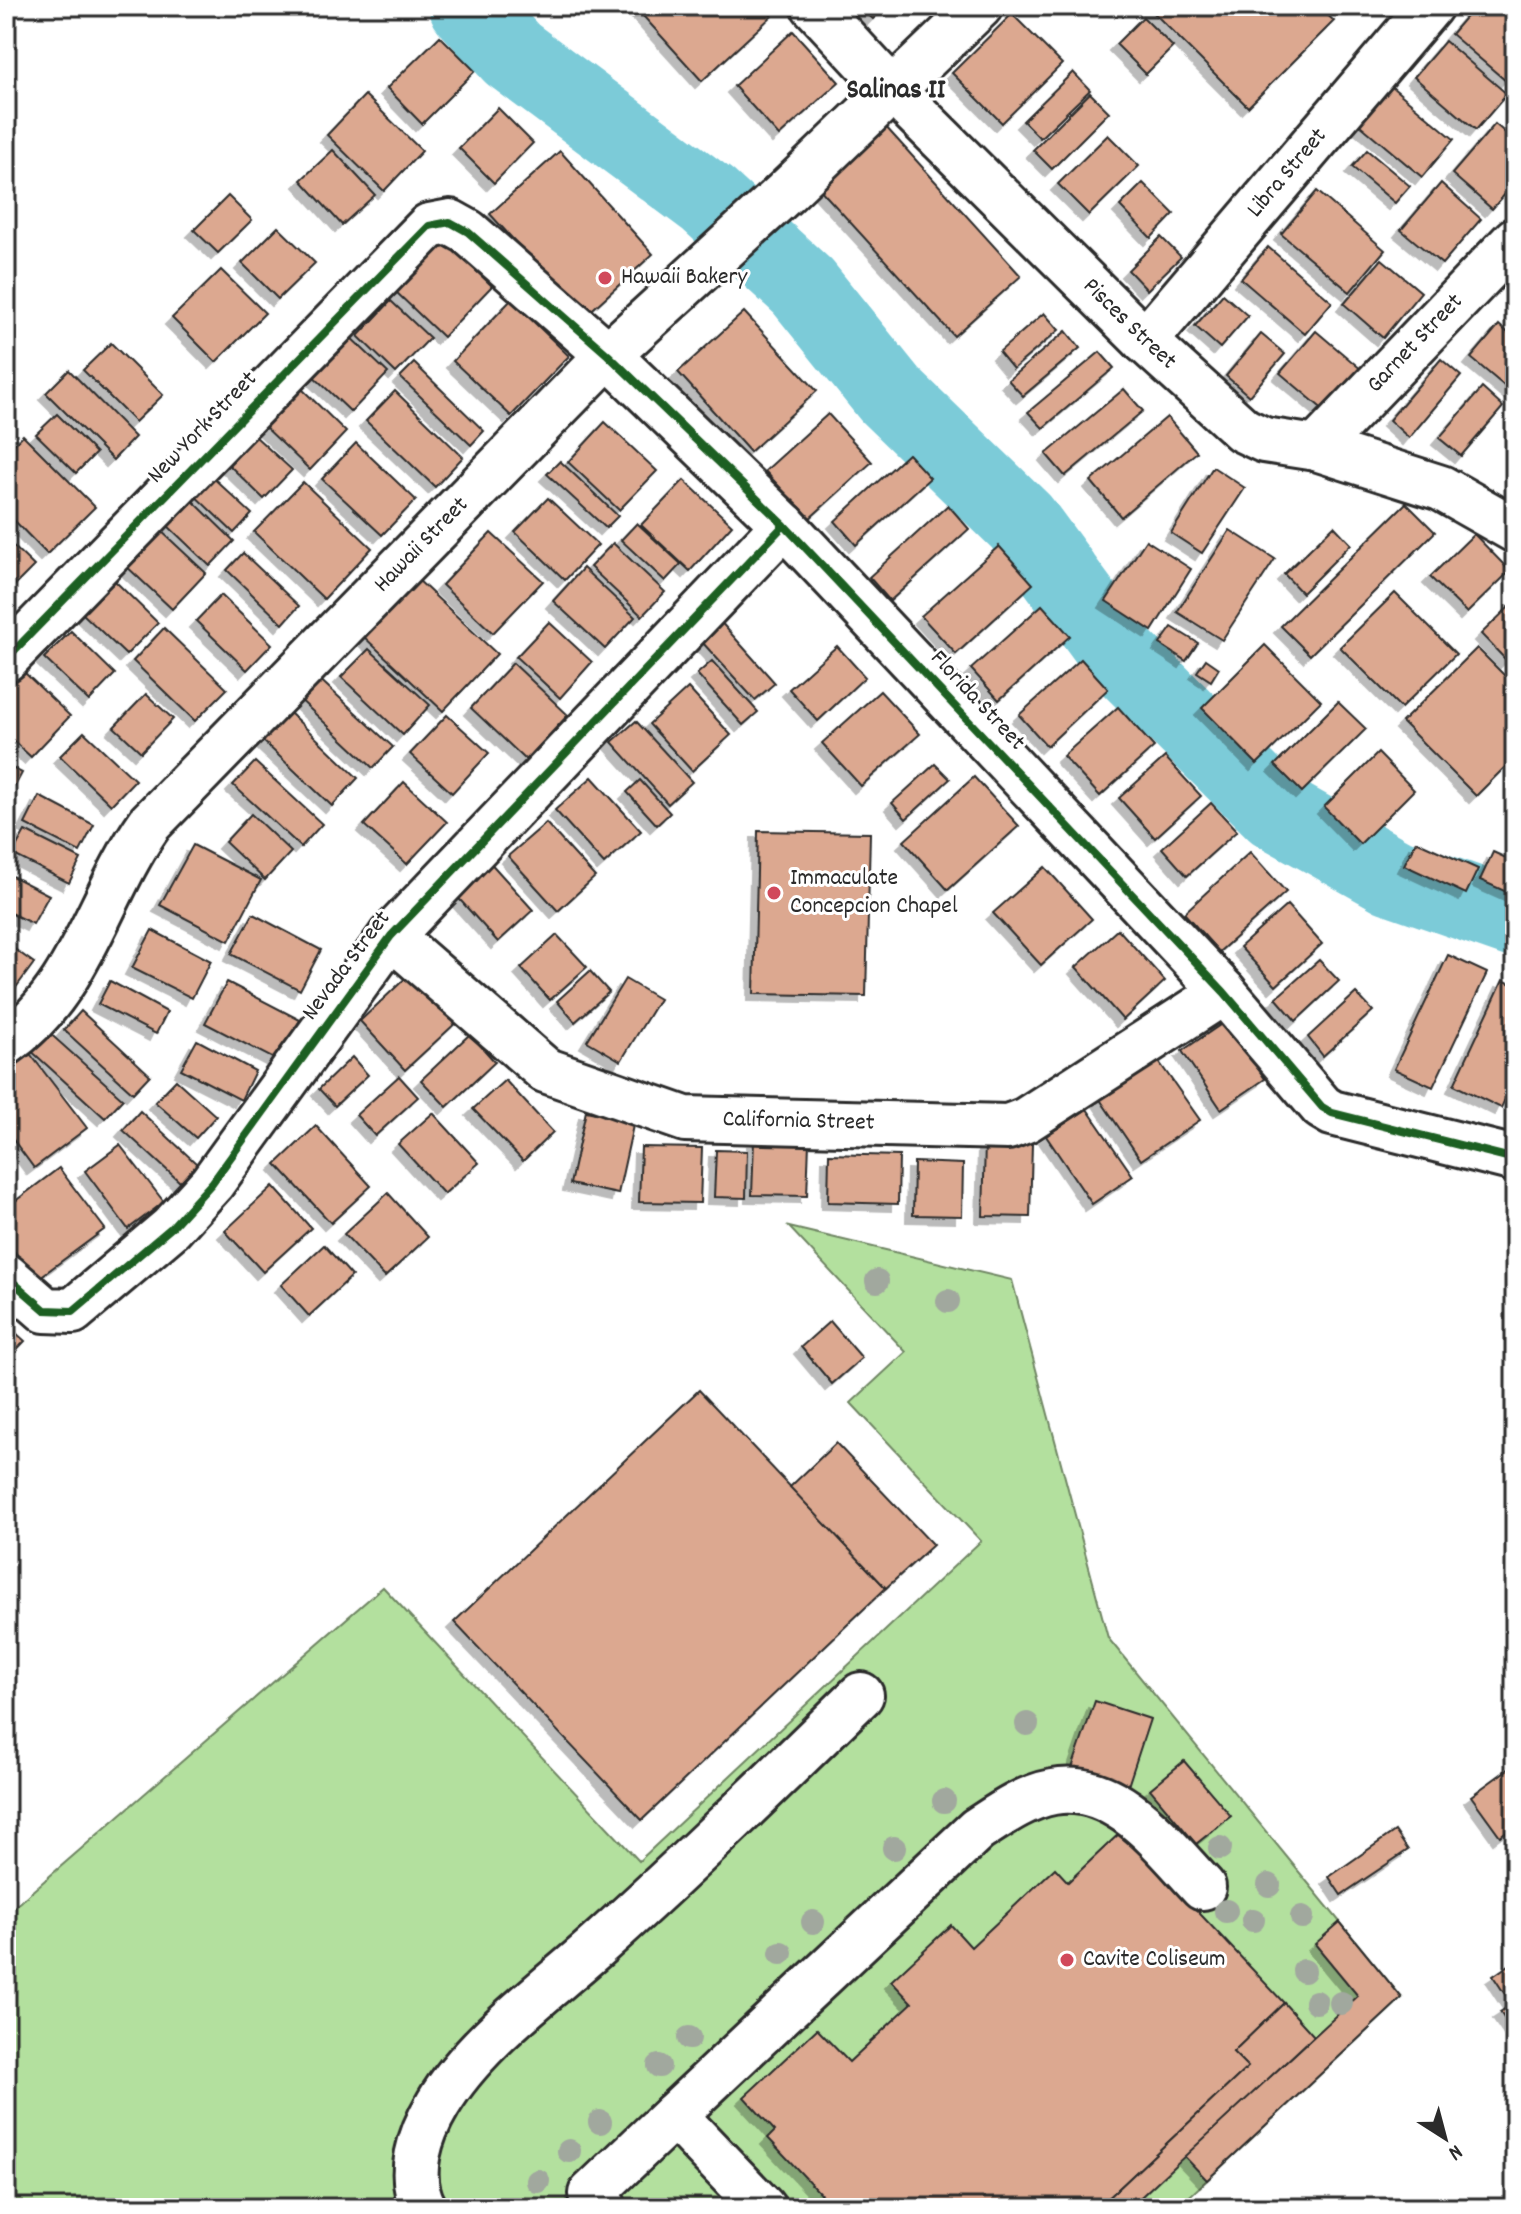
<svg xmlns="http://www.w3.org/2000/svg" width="1521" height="2214" font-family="Dekko,sans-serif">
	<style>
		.green { fill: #b3e09e; stroke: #6f8664; stroke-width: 2 }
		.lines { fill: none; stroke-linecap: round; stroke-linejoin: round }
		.river { stroke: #7ccbd8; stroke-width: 78 }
		.building { fill: #dca890; stroke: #2b2b2b; stroke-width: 2; filter: url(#shadow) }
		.minor-casing { stroke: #2b2b2b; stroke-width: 50 }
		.minor { stroke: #fff; stroke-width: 44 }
		.cycleway-casing { stroke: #fff; stroke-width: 13 }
		.cycleway { stroke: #1b5e20; stroke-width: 8 }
		.tree { fill: #a1a89e }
		.poi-dot { fill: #d1495b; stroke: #fff; stroke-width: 3 }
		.labels { text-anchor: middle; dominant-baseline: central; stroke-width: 6; stroke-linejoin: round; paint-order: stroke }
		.street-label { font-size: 24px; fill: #2b2b2b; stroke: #fff }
		.poi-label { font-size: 24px; fill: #2b2b2b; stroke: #fff; text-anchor: start }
		.quarter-label { font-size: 28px; font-weight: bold; fill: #2b2b2b; stroke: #fff }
	</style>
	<defs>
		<filter id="shadow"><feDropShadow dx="-7" dy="7" stdDeviation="0" flood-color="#0004"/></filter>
	</defs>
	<rect width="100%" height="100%" fill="#fff"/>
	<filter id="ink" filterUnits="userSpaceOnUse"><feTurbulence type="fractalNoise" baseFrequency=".0125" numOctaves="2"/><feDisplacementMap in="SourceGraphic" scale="16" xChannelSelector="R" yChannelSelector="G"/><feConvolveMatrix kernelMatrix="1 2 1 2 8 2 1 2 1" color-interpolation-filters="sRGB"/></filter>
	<g filter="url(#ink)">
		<polygon class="green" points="789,1227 1012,1280 1108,1638 1402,1998 1177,2208 508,2208 504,2204 499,2208 6,2208 6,1914 383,1587 639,1861 981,1541 851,1403 906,1352"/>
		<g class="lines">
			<polyline class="river" points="468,6 512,54 708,200 803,287 890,395 1021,522 1118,654 1276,811 1392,876 1515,919"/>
		</g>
		<g class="building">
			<polygon points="634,6 763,6 772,16 702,81"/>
			<polygon points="859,6 886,6 873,19"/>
			<polygon points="1147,6 1318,6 1334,21 1248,107"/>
			<polygon points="1475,6 1495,6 1515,23 1515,71 1506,81 1451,34"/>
			<polygon points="1012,14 1062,64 1002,123 952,73"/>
			<polygon points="1143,17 1173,47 1146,74 1116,44"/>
			<polygon points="793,31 839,82 779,136 734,86"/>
			<polygon points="440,36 475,71 422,124 387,88"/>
			<polygon points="1445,41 1507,94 1476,130 1414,77"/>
			<polygon points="1073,72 1090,90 1040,138 1023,121"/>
			<polygon points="1386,82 1454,139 1422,177 1354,120"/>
			<polygon points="1090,93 1109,112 1052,169 1033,150"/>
			<polygon points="365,95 422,151 384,191 327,135"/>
			<polygon points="498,108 533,143 494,183 459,148"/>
			<polygon points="1495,124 1515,141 1515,183 1492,209 1452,174"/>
			<polygon points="885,126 1021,276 954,336 818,187"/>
			<polygon points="1108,135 1139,166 1089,215 1058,184"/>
			<polygon points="333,150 375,195 342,225 301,180"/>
			<polygon points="1367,150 1410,186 1395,203 1352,167"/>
			<polygon points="560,151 653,254 584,317 490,214"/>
			<polygon points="1143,183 1174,214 1151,238 1120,206"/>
			<polygon points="1441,183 1481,219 1442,264 1401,230"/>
			<polygon points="1317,191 1385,250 1350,292 1281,234"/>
			<polygon points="228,196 252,220 218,253 194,230"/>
			<polygon points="278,227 315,263 278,299 242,263"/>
			<polygon points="1161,237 1181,257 1147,290 1128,270"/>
			<polygon points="444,240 492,286 443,337 395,291"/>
			<polygon points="1268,247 1332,302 1305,334 1241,279"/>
			<polygon points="1382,259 1421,292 1383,338 1344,304"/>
			<polygon points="221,270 265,313 216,362 172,318"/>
			<polygon points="1223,294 1248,316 1220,348 1195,326"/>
			<polygon points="511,300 569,356 511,416 453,361"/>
			<polygon points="391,301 430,338 396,373 358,336"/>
			<polygon points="744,312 817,391 750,452 678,372"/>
			<polygon points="1044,313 1059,330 1013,369 999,352"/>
			<polygon points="1499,325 1515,339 1515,395 1471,358"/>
			<polygon points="1066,331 1080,348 1023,396 1008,380"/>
			<polygon points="1316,331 1362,370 1326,412 1280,373"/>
			<polygon points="347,334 388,373 351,412 309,372"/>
			<polygon points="1261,334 1285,354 1249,396 1226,376"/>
			<polygon points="111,343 163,395 135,422 83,370"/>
			<polygon points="1100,352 1114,368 1043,428 1028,412"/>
			<polygon points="1441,359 1461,376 1409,438 1389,420"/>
			<polygon points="414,363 484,431 471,445 400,377"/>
			<polygon points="69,370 135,437 113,460 46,393"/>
			<polygon points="298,385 346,432 310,470 261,423"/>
			<polygon points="1482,388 1503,407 1461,456 1439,438"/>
			<polygon points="1124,389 1143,411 1065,476 1046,454"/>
			<polygon points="395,391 463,457 435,487 366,421"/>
			<polygon points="57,414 96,453 76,473 36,434"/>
			<polygon points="828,414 872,462 809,519 765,471"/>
			<polygon points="1167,417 1197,452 1121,517 1091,481"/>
			<polygon points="605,422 657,471 619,510 568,462"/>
			<polygon points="23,435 95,507 47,554 6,512 6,453"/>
			<polygon points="255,436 292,470 264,499 228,464"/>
			<polygon points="356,443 416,500 382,535 322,479"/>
			<polygon points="908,454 930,478 856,545 835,521"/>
			<polygon points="560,461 618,516 606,528 547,474"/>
			<polygon points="1213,467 1245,488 1202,553 1171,533"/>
			<polygon points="208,473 252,514 234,533 190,491"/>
			<polygon points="684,480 732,525 690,571 641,525"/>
			<polygon points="303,482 372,548 324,599 254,532"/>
			<polygon points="548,498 598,545 565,580 515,532"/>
			<polygon points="192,500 234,541 210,566 167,525"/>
			<polygon points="1406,503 1435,532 1310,655 1281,626"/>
			<polygon points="948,505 969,529 890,601 869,577"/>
			<polygon points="637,523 681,564 665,581 621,540"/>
			<polygon points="1334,526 1351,544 1302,593 1284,574"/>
			<polygon points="158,528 206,573 172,609 124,564"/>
			<polygon points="1230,530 1275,559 1222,640 1177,612"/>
			<polygon points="491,533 543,581 493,633 442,585"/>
			<polygon points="1474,534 1510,571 1467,613 1430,577"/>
			<polygon points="6,539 34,566 6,594"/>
			<polygon points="1146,540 1191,569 1152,631 1106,601"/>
			<polygon points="613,543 665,592 642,616 590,567"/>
			<polygon points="999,546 1033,584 956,654 921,616"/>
			<polygon points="243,553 299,606 283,624 227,570"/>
			<polygon points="583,568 635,617 605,649 553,601"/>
			<polygon points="416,578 497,654 443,711 363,636"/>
			<polygon points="114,580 158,623 126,655 82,613"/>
			<polygon points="1395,593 1456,654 1401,708 1340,647"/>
			<polygon points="221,595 272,644 247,670 196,621"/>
			<polygon points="1515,601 1515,653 1507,661 1481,634"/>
			<polygon points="1042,605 1070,636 999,700 971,669"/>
			<polygon points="711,611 775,683 755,700 691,630"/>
			<polygon points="549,622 592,662 560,698 516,657"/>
			<polygon points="1172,627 1198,643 1186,661 1160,644"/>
			<polygon points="164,628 227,689 195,721 133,661"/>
			<polygon points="71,631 115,674 89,701 44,658"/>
			<polygon points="1265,645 1321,701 1257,764 1202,708"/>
			<polygon points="837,646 865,677 818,721 789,689"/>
			<polygon points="1477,648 1515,686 1515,757 1476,796 1402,722"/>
			<polygon points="369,649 430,705 403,735 341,677"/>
			<polygon points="1081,659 1108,689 1047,746 1019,715"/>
			<polygon points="1206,659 1219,668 1211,681 1197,672"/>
			<polygon points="712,661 758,712 743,725 697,674"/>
			<polygon points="513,663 568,715 526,760 471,708"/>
			<polygon points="24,672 70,716 31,757 6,734 6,691"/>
			<polygon points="314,674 393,747 373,768 295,695"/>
			<polygon points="688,688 731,735 692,771 649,724"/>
			<polygon points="880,691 920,734 861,786 822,743"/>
			<polygon points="146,694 173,719 141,752 114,727"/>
			<polygon points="1338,702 1366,729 1302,792 1275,765"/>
			<polygon points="1118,707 1154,747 1100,796 1063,756"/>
			<polygon points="289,712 358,778 332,806 262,740"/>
			<polygon points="447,715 489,753 452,793 410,754"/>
			<polygon points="636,721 692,782 668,804 612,742"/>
			<polygon points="84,732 135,780 111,805 60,756"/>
			<polygon points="1378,753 1414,790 1360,844 1324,807"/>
			<polygon points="1165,757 1201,796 1155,838 1119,798"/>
			<polygon points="255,762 322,824 301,847 233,785"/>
			<polygon points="935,764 950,779 906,819 892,803"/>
			<polygon points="6,765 22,773 6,803"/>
			<polygon points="592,777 641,831 604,864 555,810"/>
			<polygon points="974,777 1019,826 948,890 904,841"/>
			<polygon points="640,780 670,813 657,825 627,792"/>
			<polygon points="404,782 447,822 407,864 364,825"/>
			<polygon points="39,796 94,825 80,852 25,824"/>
			<polygon points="1211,803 1237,831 1187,876 1162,848"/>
			<polygon points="251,814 291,852 265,880 225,842"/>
			<polygon points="546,823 595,877 558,911 508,856"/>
			<polygon points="25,831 81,859 69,883 12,854"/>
			<polygon points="758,831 870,833 866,996 754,994"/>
			<polygon points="1416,841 1478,869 1466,894 1404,865"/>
			<polygon points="193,845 261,880 229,941 160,905"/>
			<polygon points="1250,852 1286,892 1219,952 1184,913"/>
			<polygon points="1493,852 1515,862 1515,884 1511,894 1480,880"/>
			<polygon points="487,859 533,910 498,942 452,891"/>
			<polygon points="1045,867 1092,919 1041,965 993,913"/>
			<polygon points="6,873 49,895 33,924 6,911"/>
			<polygon points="1287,905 1322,944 1276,986 1240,947"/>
			<polygon points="253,914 321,950 300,990 231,954"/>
			<polygon points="1118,929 1165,981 1123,1020 1076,967"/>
			<polygon points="152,930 211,961 192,998 132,968"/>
			<polygon points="557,935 587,967 550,1000 521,968"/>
			<polygon points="6,943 34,963 6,1001"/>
			<polygon points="1448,955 1487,973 1433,1087 1394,1069"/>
			<polygon points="1319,960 1339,981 1296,1021 1276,998"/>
			<polygon points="590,971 609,992 575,1022 557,1001"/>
			<polygon points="412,972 458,1021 405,1070 360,1021"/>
			<polygon points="625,979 659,999 621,1061 587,1041"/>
			<polygon points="1503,980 1515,986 1515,1078 1501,1108 1454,1085"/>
			<polygon points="110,981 167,1012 156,1034 98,1004"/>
			<polygon points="227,982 300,1020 278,1061 205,1023"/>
			<polygon points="1356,993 1373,1011 1323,1056 1308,1037"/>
			<polygon points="81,1011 150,1075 133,1093 64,1030"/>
			<polygon points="1226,1021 1265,1079 1221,1109 1182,1051"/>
			<polygon points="45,1029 123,1099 105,1118 28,1048"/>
			<polygon points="470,1034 495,1062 447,1107 421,1080"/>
			<polygon points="197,1040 255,1071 241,1100 181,1069"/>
			<polygon points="28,1051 87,1128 34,1168 6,1130 6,1067"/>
			<polygon points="352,1057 368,1075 335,1106 319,1089"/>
			<polygon points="1157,1059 1200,1120 1141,1160 1099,1098"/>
			<polygon points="399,1076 418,1097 375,1136 356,1115"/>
			<polygon points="176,1080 216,1116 196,1138 155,1102"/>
			<polygon points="505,1080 553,1132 523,1161 473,1109"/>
			<polygon points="1087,1109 1133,1176 1092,1204 1046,1136"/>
			<polygon points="140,1111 197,1164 180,1182 123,1130"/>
			<polygon points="586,1111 634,1121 618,1194 570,1184"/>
			<polygon points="433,1113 479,1163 444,1194 398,1144"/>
			<polygon points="316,1126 371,1186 331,1223 276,1164"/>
			<polygon points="754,1140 809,1142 807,1196 752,1195"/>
			<polygon points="985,1142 1032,1144 1030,1217 983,1216"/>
			<polygon points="120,1145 164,1202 128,1229 85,1171"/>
			<polygon points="641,1147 702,1148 700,1203 639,1202"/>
			<polygon points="716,1150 747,1151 746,1198 714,1197"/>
			<polygon points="829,1154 899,1156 898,1204 828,1202"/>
			<polygon points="914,1162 963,1164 962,1216 913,1215"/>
			<polygon points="59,1168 105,1229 36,1280 6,1240 6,1208"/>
			<polygon points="273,1186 311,1228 263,1272 225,1231"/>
			<polygon points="388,1193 428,1237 385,1277 344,1234"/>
			<polygon points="324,1245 352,1276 309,1316 281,1285"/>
			<polygon points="830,1321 862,1358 832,1384 801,1347"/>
			<polygon points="6,1324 25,1341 6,1361"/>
			<polygon points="699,1390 886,1588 642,1820 454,1622"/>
			<polygon points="836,1443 933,1545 886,1588 790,1487"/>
			<polygon points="1095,1701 1150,1719 1127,1789 1071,1771"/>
			<polygon points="1184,1761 1231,1816 1196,1844 1150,1789"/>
			<polygon points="1515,1764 1515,1825 1500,1836 1471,1796"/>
			<polygon points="1122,1831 1284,2003 1233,2052 1248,2067 1098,2208 828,2208 831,2205 768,2138 775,2131 744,2097 817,2029 849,2062 912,2003 891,1981 951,1925 971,1947 1055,1868 1068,1882"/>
			<polygon points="1395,1831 1408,1850 1341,1895 1329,1877"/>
			<polygon points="1340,1922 1402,1998 1207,2180 1184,2156 1358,1996 1315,1944"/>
			<polygon points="1515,1961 1515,2002 1512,2005 1493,1976"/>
			<polygon points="1515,2002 1515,2034 1500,2012"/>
			<polygon points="1284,2003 1314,2036 1129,2208 1098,2208 1248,2067 1233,2052"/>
		</g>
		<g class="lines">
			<g class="minor-casing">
				<g id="minor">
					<path id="s1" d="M814,6L893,91L1145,341L1243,430L1264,440L1316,448L1441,488L1515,530"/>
					<path id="s2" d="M1145,341L1430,6"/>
					<path id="s3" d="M1316,448L1515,240"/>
					<polyline points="6,659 429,226 450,222 468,232 608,355 784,525 1224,992 1322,1107 1332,1113 1515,1159"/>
					<path id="s4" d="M391,936L545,1070L685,1119L1008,1127L1026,1120L1224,992"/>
					<path id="s5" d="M6,1043C81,990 99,895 150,823L608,355L785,193L980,6"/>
					<polyline points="6,1276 45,1310 73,1311 171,1228 212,1183 391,936 784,525"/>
					<path d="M674,2115L977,1830C1000,1815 1025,1797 1053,1792C1117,1780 1165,1847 1203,1887"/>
					<path d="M424,2208C406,2175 420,2134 438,2104C475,2041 547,1991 601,1942C690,1862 775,1779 861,1695"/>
					<polyline points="604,2208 591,2194 674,2115 763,2208"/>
				</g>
			</g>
			<use href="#minor" class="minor"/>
			<g class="cycleway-casing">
				<g id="cycleway">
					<polyline points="6,659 429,226 450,222 468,232 608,355 784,525 1224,992 1322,1107 1332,1113 1515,1159"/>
					<polyline points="6,1276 45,1310 73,1311 171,1228 212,1183 391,936 784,525"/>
				</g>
			</g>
			<use href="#cycleway" class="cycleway"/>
		</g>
		<g class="tree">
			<circle cx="877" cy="1281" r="12"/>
			<circle cx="948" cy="1301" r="12"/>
			<circle cx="1027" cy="1724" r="12"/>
			<circle cx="944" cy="1801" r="12"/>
			<circle cx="894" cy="1848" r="12"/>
			<circle cx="1220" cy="1848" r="12"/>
			<circle cx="1269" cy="1885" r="12"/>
			<circle cx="1226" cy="1911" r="12"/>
			<circle cx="1302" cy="1917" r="12"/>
			<circle cx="1253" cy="1920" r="12"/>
			<circle cx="813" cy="1922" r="12"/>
			<circle cx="781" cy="1953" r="12"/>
			<circle cx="1304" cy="1971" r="12"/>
			<circle cx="1316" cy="2002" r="12"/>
			<circle cx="1341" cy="2003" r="12"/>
			<circle cx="689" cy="2038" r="12"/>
			<circle cx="659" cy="2066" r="12"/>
			<circle cx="600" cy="2122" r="12"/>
			<circle cx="569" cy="2151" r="12"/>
			<circle cx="538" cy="2181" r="12"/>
		</g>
	</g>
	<g class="poi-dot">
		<circle cx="605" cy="278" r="8"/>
		<circle cx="774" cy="893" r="8"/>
		<circle cx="1067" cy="1960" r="8"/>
	</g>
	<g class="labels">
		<g class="street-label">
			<text stroke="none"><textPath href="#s2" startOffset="220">Libra Street</textPath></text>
			<text stroke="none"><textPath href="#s1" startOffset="448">Pisces Street</textPath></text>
			<text stroke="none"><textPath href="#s3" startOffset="144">Garnet Street</textPath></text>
			<text transform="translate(203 428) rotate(-46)">New York Street</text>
			<text stroke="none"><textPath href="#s5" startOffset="654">Hawaii Street</textPath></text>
			<text transform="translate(977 701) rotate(47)">Florida Street</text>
			<text transform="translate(347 966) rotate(-53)">Nevada Street</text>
			<text stroke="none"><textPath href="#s4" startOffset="466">California Street</textPath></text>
		</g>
		<g class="poi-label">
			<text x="621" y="278">Hawaii Bakery</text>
			<text x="790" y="879">Immaculate<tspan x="790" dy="28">Concepcion Chapel</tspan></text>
			<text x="1083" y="1960">Cavite Coliseum</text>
		</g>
		<g class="quarter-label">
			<text x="896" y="92">Salinas II</text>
		</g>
	</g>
	<rect width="1521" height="2214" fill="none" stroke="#fff" stroke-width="32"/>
	<rect x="16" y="16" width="1489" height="2182" fill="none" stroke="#2b2b2b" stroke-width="3" filter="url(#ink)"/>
	<g transform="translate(1445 2138) rotate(144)" stroke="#ffffff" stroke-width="6" paint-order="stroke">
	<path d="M0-6L14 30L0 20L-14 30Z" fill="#2b2b2b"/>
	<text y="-12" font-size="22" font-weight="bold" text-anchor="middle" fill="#2b2b2b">N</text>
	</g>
</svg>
